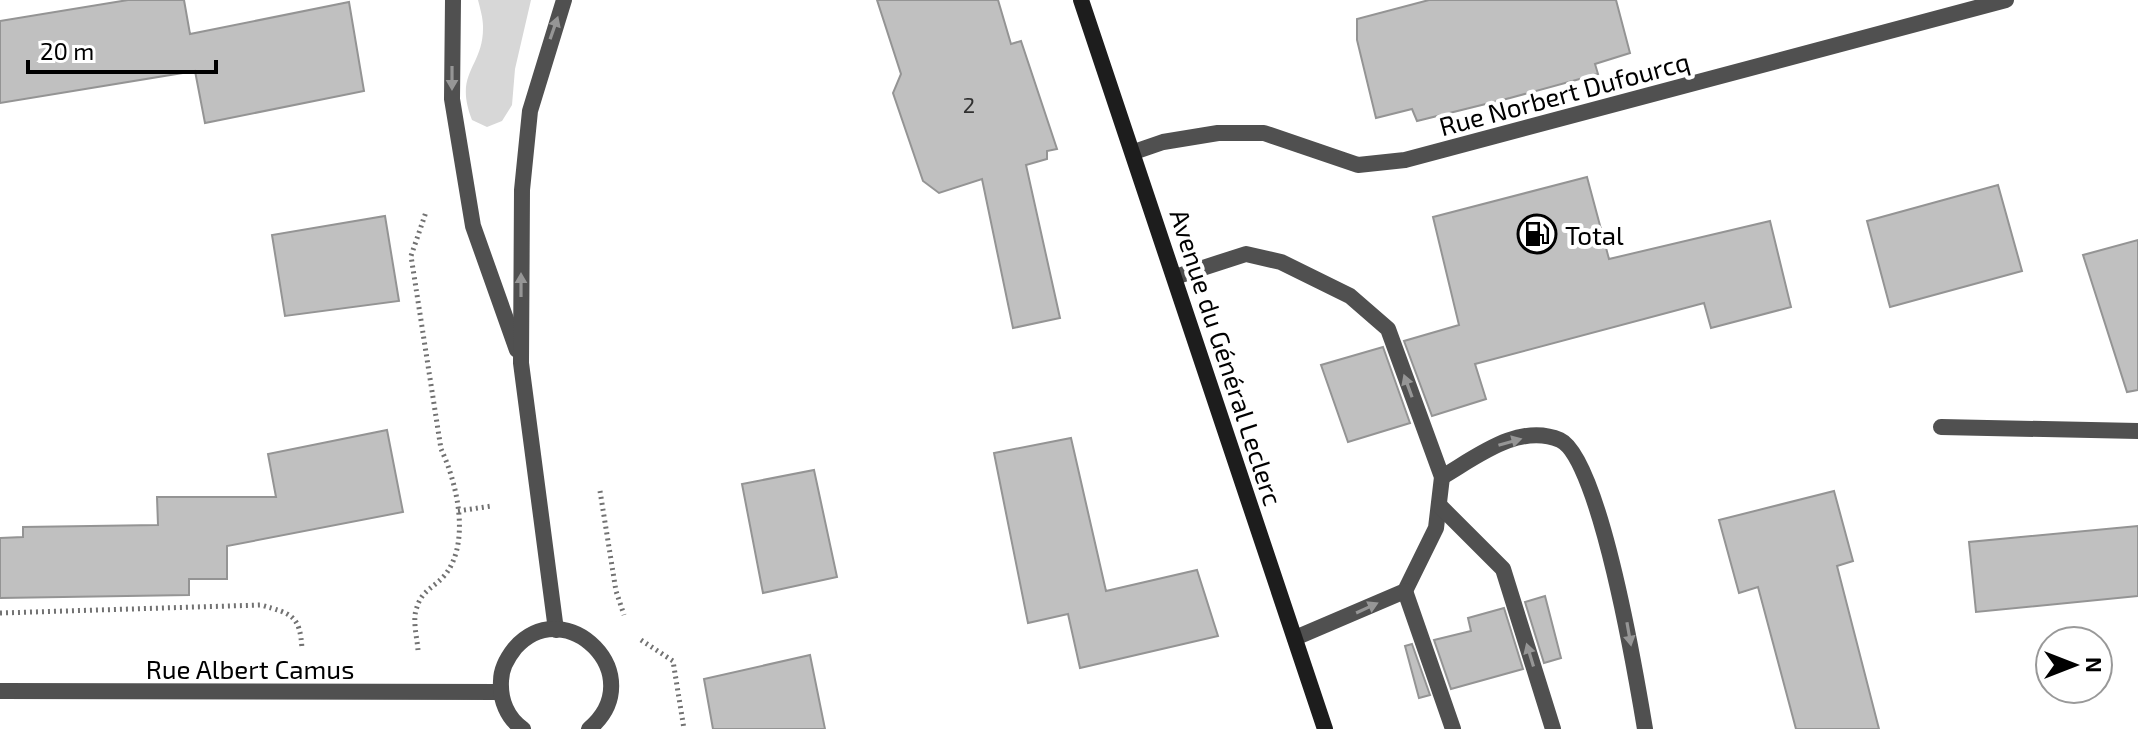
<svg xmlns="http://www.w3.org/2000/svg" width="2138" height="729" font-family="'Exo 2',sans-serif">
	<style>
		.green { fill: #d7d7d7 }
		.building { fill: #c0c0c0; stroke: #949494; stroke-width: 2 }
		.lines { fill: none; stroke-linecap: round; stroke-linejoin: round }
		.path { stroke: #727272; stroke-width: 5; stroke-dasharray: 2 4; stroke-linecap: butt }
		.lane { stroke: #505050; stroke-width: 16 }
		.street { stroke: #505050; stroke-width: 16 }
		.secondary { stroke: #1d1d1d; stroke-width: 16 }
		.oneway { fill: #969696 }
		.labels { text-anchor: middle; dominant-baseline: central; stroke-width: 8; stroke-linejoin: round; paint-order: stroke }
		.number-label { font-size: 22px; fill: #303030 }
		.street-label { font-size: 26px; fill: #000; stroke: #fff }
		.poi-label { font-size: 26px; fill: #000; stroke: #fff; text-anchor: start }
	</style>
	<rect width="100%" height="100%" fill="#fff"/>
	<path class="green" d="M478,0H531L515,69L512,105L502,121L487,127L472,120C453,71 484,68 483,26C483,18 480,8 478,0Z"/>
	<g class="building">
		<polygon points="128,0 184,0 190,34 349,2 364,91 205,123 195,71 0,103 0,21"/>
		<polygon points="877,0 998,0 1011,44 1021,41 1057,149 1047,151 1047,159 1026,165 1060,318 1013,328 982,179 939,193 923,181 893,93 901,74"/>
		<polygon points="1429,0 1616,0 1630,53 1595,64 1598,74 1510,98 1417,121 1412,109 1376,118 1357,40 1357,19"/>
		<polygon points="1587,177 1609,259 1770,221 1791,307 1711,328 1704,303 1475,364 1486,399 1432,416 1404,341 1459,325 1433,217"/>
		<polygon points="1998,185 2022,271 1890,307 1867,221"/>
		<polygon points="385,216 399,301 285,316 272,235"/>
		<polygon points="2138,240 2138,390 2127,392 2083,255"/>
		<polygon points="1383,347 1410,423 1348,442 1321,365"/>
		<polygon points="387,430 403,512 227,546 227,579 189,579 189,595 0,598 0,538 23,537 23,527 158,525 157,497 276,497 268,454"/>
		<polygon points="1071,438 1106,591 1197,570 1218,636 1080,668 1068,614 1028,623 994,453"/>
		<polygon points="814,470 837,577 763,593 742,484"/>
		<polygon points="1834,491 1853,561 1837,566 1879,729 1796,729 1758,587 1739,593 1719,520"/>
		<polygon points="2138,526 2138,596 1976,612 1969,542"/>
		<polygon points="1545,596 1561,658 1544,663 1525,602"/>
		<polygon points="1504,608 1523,669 1451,689 1434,640 1471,631 1468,618"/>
		<polygon points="1412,644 1430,695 1419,698 1405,646"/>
		<polygon points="810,655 825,729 713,729 704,679"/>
	</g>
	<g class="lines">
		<g class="path">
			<polyline points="600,491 616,591 624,615"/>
			<polyline points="458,511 492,506"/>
			<path d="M0,613L261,605C292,614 300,615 302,649"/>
			<polyline points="641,640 673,661 684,729"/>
			<path d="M418,650C417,637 412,619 417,607C422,590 435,587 445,575C471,542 457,483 441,449L411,256L426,212"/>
		</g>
		<g class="lane">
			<polyline points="1175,277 1246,254 1281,262 1350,296 1388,329 1442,477 1436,528 1405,591 1295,638"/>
			<path d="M1442,477C1475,458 1519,422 1560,440C1600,458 1637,681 1645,729"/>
			<polyline points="1439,505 1503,569 1553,729"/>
			<polyline points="1405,591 1453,729"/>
		</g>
		<g class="street">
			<polyline points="453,0 452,99 473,226 517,350"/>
			<polyline points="1134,152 1163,142 1218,133 1264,133 1358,165 1405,160 2006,0"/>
			<polyline points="1941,427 2138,431"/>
			<polyline points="556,630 521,363 522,190 530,111 564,0"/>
			<polyline points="0,691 500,692"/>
			<path d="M523,729C507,718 500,700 501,681C501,669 507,658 515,648C566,591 652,676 589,729"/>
		</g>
		<polyline class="secondary" points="1081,0 1325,729"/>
	</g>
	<defs><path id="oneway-solid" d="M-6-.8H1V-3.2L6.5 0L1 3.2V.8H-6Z" transform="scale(2)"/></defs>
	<g class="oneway">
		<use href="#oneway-solid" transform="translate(554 28) rotate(-71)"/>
		<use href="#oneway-solid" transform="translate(452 78) rotate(90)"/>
		<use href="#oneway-solid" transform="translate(521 285) rotate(-90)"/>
		<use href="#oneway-solid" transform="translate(1408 386) rotate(-110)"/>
		<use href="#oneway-solid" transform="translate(1510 442) rotate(-16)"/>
		<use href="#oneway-solid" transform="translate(1367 608) rotate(-25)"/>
		<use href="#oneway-solid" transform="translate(1629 634) rotate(80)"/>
		<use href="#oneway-solid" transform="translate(1530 655) rotate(-107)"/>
	</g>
	<defs>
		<g id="fuel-ring" transform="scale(2)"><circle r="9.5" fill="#fff" stroke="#000" stroke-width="1.5"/><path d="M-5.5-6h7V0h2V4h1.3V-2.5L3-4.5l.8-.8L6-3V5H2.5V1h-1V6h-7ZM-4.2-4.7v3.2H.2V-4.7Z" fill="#000"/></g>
	</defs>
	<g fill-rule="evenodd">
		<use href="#fuel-ring" x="1537" y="234"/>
	</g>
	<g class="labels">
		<g class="number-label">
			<text x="969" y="104">2</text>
		</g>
		<g class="street-label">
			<text transform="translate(1564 93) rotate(-15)">Rue Norbert Dufourcq</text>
			<text transform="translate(1227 357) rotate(72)">Avenue du Général Leclerc</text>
			<text x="250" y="668">Rue Albert Camus</text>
		</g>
		<g class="poi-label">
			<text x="1565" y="234">Total</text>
		</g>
	</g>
	<g transform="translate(2074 665) rotate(90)"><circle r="38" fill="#ffffff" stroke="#999999" stroke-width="2"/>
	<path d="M0-6L14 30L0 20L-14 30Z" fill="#000000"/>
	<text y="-12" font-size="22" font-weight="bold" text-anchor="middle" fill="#000000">N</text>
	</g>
	<path d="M28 60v12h188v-12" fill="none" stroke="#000000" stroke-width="4"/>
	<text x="40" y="60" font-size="24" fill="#000000" stroke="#ffffff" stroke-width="6" paint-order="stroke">20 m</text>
</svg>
